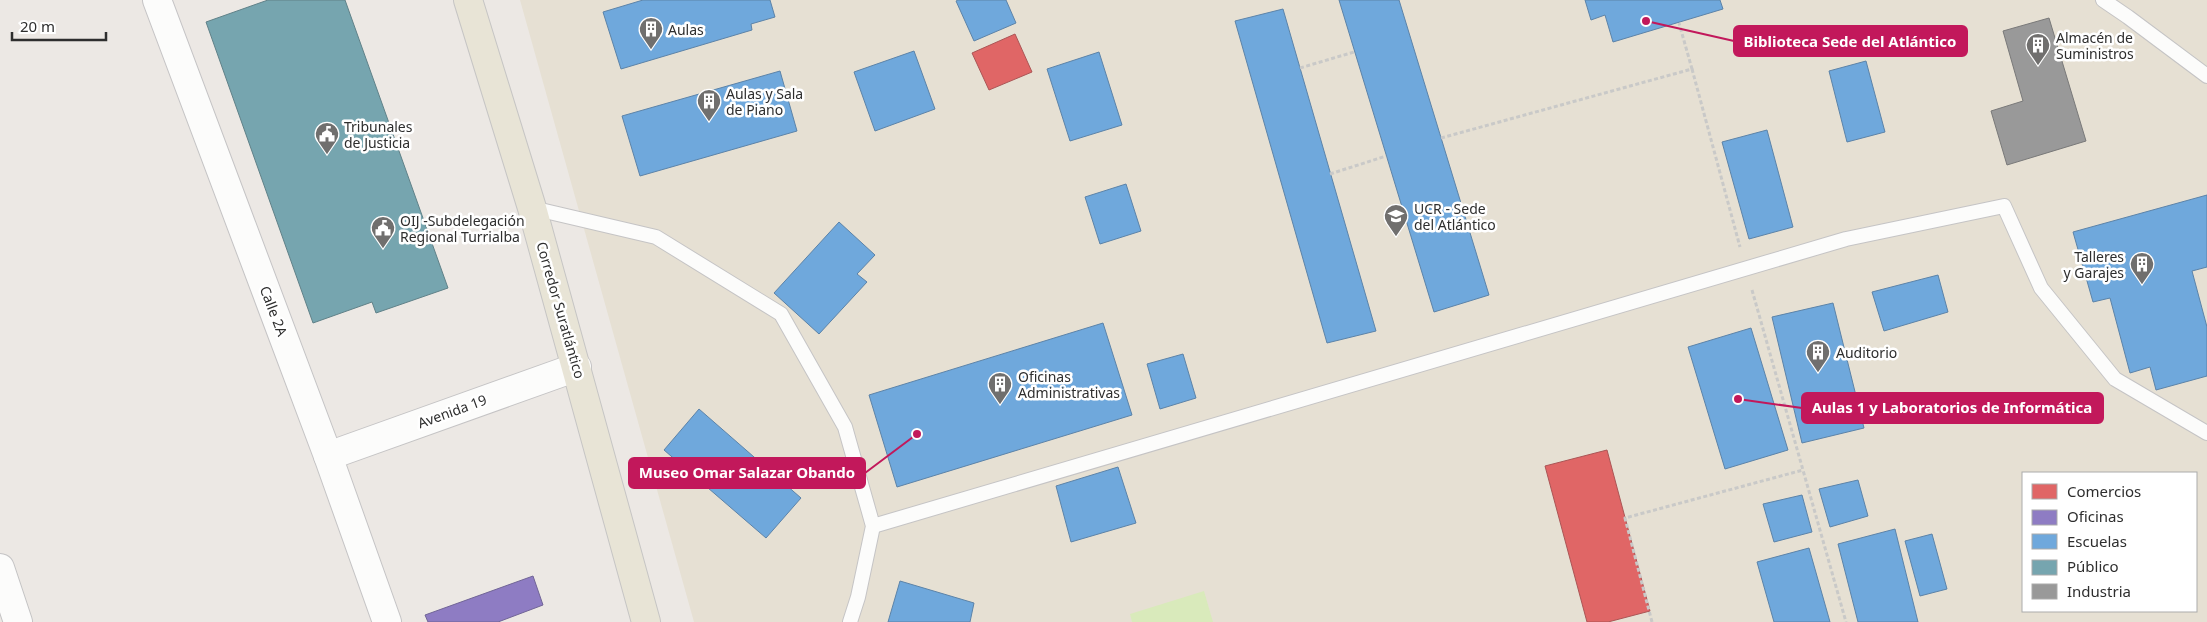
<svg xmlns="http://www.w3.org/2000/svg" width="2207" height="622" font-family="'Noto Sans',sans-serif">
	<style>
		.education { fill: #e6e0d3; fill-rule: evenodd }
		.pitch { fill: #d9eabb }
		.shops { fill: #e06666; stroke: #ab5555 }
		.offices { fill: #8e7cc3; stroke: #716596 }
		.schools { fill: #6fa8dc; stroke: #5c83a8 }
		.public { fill: #76a5af; stroke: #608188 }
		.industry { fill: #999; stroke: #797979 }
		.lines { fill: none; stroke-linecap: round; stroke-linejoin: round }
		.lane-casing { stroke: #c5c4c5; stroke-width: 16 }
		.street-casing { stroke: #c5c4c5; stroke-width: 30 }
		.primary-casing { stroke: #c6c5c4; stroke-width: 30 }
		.path { stroke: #c9c9c8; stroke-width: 3; stroke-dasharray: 4 2.5; stroke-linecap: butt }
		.lane { stroke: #fcfcfb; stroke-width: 14 }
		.street { stroke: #fcfcfb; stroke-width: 28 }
		.primary { stroke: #e8e4d6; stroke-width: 28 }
		.labels { text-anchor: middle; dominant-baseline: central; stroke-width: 5; stroke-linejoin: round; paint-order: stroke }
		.poi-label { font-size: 14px; fill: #2e2e2e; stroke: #fff; text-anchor: start }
		.street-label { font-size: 14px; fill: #2e2e2e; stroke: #fff }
		.leader { fill: none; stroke: #c2185b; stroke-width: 2 }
		.callout-dot { fill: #c2185b; stroke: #fff; stroke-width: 2 }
		.callout { fill: #c2185b; stroke: #c2185b; stroke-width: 2 }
		.callout-label { font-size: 15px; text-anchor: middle; font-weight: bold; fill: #fff }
	</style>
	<rect width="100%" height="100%" fill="#ece8e4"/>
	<path class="education" d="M520,0H2207V622H694ZM2023,473H2196V611H2023Z"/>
	<polygon class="pitch" points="1204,591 1213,622 1132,622 1130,614"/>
	<g class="shops">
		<polygon points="1015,34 1032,72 989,90 972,53"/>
		<polygon points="1607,450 1650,611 1608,622 1587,622 1545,466"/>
	</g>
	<polygon class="offices" points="533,576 543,605 498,622 428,622 425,615"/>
	<g class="schools">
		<polygon points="643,0 770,0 775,17 751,24 752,30 621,69 603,12"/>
		<polygon points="958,0 1006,0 1016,23 974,41 956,1"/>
		<polygon points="1339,0 1399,0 1489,295 1434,312"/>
		<polygon points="1585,0 1720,0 1723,9 1613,42 1605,15 1591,20"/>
		<polygon points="1283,9 1376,331 1327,343 1235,21"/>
		<polygon points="914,51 935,109 875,131 854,72"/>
		<polygon points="1099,52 1122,125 1070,141 1047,69"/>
		<polygon points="1866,61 1885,132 1847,142 1829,71"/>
		<polygon points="780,71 797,131 640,176 622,116"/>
		<polygon points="1767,130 1793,227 1749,239 1722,142"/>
		<polygon points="1126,184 1141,231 1100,244 1085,197"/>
		<polygon points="2207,195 2207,267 2192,271 2207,327 2207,376 2156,390 2150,367 2130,373 2110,298 2093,302 2073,232"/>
		<polygon points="839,222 875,255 857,274 867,282 819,334 774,293"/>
		<polygon points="1938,275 1948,312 1884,331 1872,292"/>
		<polygon points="1833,303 1864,428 1802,443 1772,317"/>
		<polygon points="1103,323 1132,415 897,487 869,395"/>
		<polygon points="1751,328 1788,450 1725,469 1688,347"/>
		<polygon points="1183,354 1196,398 1160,409 1147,364"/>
		<polygon points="699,409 801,498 766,538 664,450"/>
		<polygon points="1118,467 1136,523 1071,542 1056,486"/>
		<polygon points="1858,480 1868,516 1830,527 1819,489"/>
		<polygon points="1802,495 1812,532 1774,542 1763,504"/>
		<polygon points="1895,529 1918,622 1858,622 1838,544"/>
		<polygon points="1932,534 1947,589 1920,596 1905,541"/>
		<polygon points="1809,548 1830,622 1774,622 1757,562"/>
		<polygon points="900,581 974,603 970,622 888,622"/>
	</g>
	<polygon class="public" points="268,0 345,0 448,288 376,313 372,302 313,323 206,22"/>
	<polygon class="industry" points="2049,18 2086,141 2007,165 1991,111 2023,101 2003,31"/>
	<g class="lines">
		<g class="lane-casing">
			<g id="lane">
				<polyline points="2103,0 2128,17 2207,76"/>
				<polyline points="532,208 656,237 781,314 845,427 873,526 858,597 850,622"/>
				<polyline points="873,526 1846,239 2004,206 2041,288 2115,379 2207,433"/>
			</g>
		</g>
		<g class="street-casing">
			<g id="street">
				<polyline points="157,0 328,456 387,622"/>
				<polyline points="328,456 577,367"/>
				<polyline points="0,568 18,622"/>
			</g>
		</g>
		<g class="primary-casing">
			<polyline id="primary" points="468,0 532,208 646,622"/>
		</g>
		<g class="path">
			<polyline points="1300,68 1354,52"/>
			<polyline points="1692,69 1740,247"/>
			<polyline points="1441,138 1692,69 1679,23"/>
			<polyline points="1330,174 1386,156"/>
			<polyline points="1752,290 1846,622"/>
			<polyline points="1652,622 1625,518 1803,470"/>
		</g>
		<use href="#lane" class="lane"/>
		<use href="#street" class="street"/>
		<use href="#primary" class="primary"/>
	</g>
	<defs>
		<g id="building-pin" transform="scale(1.25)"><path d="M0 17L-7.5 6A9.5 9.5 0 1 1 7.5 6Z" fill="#706f6e" stroke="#fff"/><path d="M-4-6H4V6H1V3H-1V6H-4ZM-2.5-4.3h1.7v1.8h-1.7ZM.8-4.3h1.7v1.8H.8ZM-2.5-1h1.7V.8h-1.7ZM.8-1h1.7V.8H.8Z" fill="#fff"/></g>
		<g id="civic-pin" transform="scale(1.25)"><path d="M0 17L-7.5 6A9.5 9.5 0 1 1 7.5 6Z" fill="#706f6e" stroke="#fff"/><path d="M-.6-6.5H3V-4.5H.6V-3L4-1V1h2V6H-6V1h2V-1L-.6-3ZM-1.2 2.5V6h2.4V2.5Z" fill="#fff"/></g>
		<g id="university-pin" transform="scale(1.25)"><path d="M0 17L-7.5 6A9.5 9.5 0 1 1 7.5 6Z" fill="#706f6e" stroke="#fff"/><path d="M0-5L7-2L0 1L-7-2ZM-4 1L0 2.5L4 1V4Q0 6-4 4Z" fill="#fff"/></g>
	</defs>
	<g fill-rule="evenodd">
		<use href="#building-pin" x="651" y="29"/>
		<use href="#building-pin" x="2038" y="45"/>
		<use href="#building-pin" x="709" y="101"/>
		<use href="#civic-pin" x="327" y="134"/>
		<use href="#university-pin" x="1396" y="216"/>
		<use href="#civic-pin" x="383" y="228"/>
		<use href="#building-pin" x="2142" y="264"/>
		<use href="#building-pin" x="1818" y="352"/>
		<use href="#building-pin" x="1000" y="384"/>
	</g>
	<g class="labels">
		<g class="poi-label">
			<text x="668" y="29">Aulas</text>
			<text x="2056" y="37">Almacén de<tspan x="2056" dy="16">Suministros</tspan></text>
			<text x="726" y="93">Aulas y Sala<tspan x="726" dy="16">de Piano</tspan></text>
			<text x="344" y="126">Tribunales<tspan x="344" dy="16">de Justicia</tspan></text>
			<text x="1414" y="208">UCR - Sede<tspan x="1414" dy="16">del Atlántico</tspan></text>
			<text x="400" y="220">OIJ -Subdelegación<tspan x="400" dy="16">Regional Turrialba</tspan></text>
			<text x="2124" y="256" text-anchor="end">Talleres<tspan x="2124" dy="16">y Garajes</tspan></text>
			<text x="1836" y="352">Auditorio</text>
			<text x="1018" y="376">Oficinas<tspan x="1018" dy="16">Administrativas</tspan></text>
		</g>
		<g class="street-label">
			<text transform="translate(561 310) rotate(74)">Corredor Suratlántico</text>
			<text transform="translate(274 311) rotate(69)">Calle 2A</text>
			<text transform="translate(452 411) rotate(-20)">Avenida 19</text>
		</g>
	</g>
	<path class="leader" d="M1646 21L1734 41M1738 399L1802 408M917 434L865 473"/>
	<g class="callout-dot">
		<circle cx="1646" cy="21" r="5"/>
		<circle cx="1738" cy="399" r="5"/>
		<circle cx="917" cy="434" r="5"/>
	</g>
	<g class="callout">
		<rect x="1734" y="26" width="233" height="30" rx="5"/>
		<rect x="1802" y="393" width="301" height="30" rx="5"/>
		<rect x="629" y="458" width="236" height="30" rx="5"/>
	</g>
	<g class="callout-label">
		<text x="1850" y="47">Biblioteca Sede del Atlántico</text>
		<text x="1952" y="413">Aulas 1 y Laboratorios de Informática</text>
		<text x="747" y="478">Museo Omar Salazar Obando</text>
	</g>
	<rect x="2022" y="472" width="175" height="140" fill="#ffffff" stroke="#ababab"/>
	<rect x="2032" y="484" width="25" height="15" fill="#e06666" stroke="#ababab"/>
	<text x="2067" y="497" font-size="15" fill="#2e2e2e">Comercios</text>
	<rect x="2032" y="510" width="25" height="15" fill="#8e7cc3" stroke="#ababab"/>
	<text x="2067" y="522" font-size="15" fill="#2e2e2e">Oficinas</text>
	<rect x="2032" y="534" width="25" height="15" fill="#6fa8dc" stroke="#ababab"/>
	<text x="2067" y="547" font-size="15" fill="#2e2e2e">Escuelas</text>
	<rect x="2032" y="560" width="25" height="15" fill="#76a5af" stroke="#ababab"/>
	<text x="2067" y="572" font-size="15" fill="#2e2e2e">Público</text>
	<rect x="2032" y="584" width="25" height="15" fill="#999999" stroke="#ababab"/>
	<text x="2067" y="597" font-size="15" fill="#2e2e2e">Industria</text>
	<path d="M12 32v8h94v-8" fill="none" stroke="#2e2e2e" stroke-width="2.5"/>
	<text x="20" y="32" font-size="15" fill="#2e2e2e" stroke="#ffffff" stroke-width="4" paint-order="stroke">20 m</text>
</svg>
